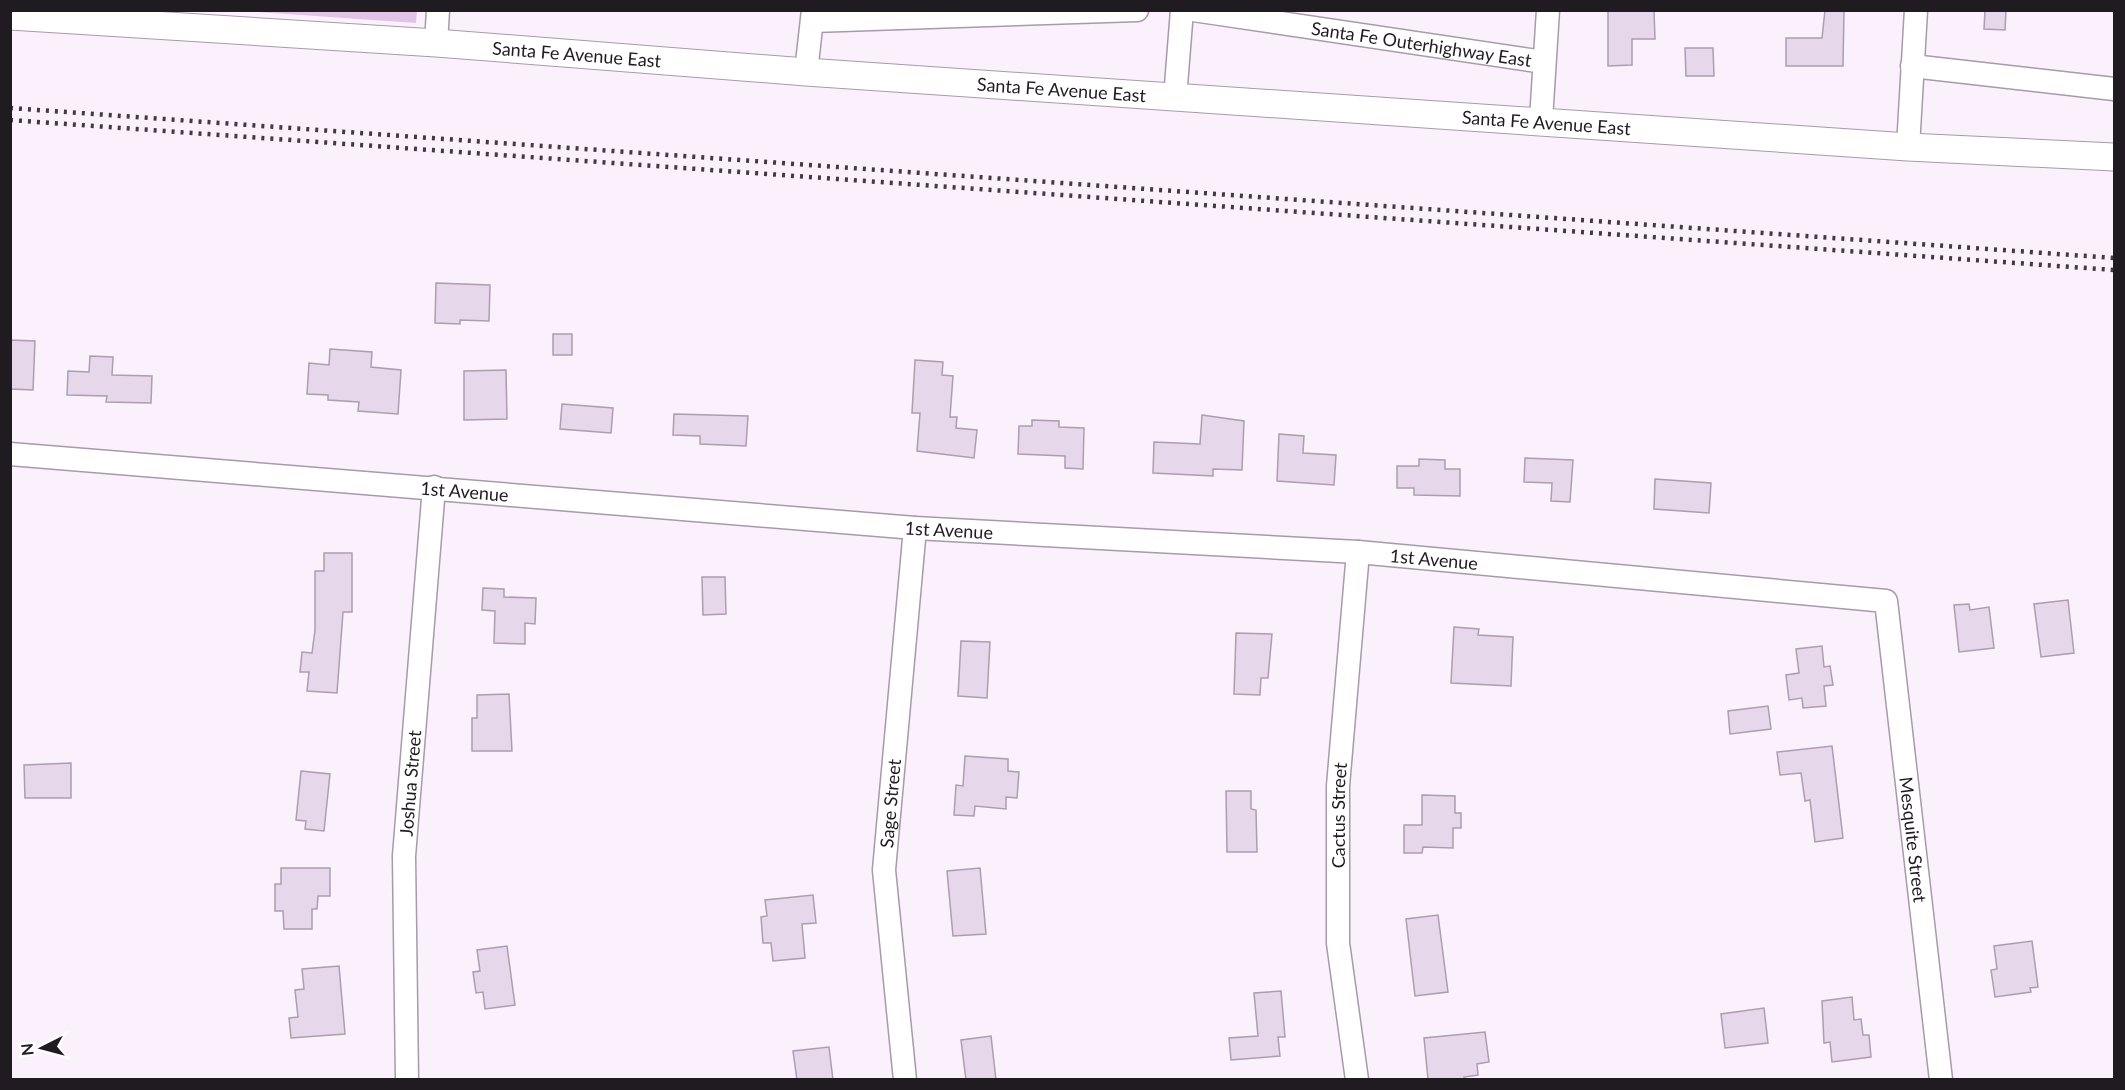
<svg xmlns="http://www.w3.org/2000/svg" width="2125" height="1090" font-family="Lato,sans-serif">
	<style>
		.green { fill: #e0c4e6 }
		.building { fill: #e7d7ea; stroke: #ac9daf; stroke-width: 1.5 }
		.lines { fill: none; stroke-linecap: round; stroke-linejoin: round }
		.minor-casing { stroke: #a899ab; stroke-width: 25 }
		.tertiary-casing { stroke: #a899ab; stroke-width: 29 }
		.minor { stroke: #fff; stroke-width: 22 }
		.tertiary { stroke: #fff; stroke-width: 27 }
		.rail { stroke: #403a41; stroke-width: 4.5; stroke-dasharray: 3 6; stroke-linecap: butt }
		.labels { text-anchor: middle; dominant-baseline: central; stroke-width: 4.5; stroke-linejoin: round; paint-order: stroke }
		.street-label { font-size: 18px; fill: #201b21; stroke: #fff }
	</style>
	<rect width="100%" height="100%" fill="#fbf1fd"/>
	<polygon class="green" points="242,11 417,11 416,23"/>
	<g class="building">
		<polygon points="1825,10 1844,10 1843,66 1786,66 1786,38 1822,38"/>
		<polygon points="1985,10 2006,10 2005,30 1984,29"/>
		<polygon points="1608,11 1654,11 1655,39 1632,39 1632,65 1608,66"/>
		<polygon points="1685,48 1713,48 1714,76 1686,76"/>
		<polygon points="436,283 490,285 489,321 460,320 460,324 435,323"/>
		<rect x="553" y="334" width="19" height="21"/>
		<polygon points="10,340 35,341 33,390 10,389"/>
		<polygon points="330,349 372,352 371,367 401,370 398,414 358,411 359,402 328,400 328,395 307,394 309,363 329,365"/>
		<polygon points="90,356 113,357 112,375 152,376 151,403 106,402 107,396 67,395 68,371 89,372"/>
		<polygon points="915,360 943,362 942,375 953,376 950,417 957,417 956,428 977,430 974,458 917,451 920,413 912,413"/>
		<polygon points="506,370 507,419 464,420 464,371"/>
		<polygon points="562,404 613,408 611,433 560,429"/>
		<polygon points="674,414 748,416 746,446 700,444 700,436 673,435"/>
		<polygon points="1202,415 1244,421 1242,470 1213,469 1213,476 1153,473 1154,442 1200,444"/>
		<polygon points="1032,420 1059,421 1059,427 1084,428 1083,469 1065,468 1065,456 1018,454 1019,426 1032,426"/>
		<polygon points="1279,434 1304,436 1303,453 1336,455 1334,485 1277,481"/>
		<polygon points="1525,458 1573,460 1570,502 1551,501 1552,483 1524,482"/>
		<polygon points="1419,459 1445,460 1445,469 1460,469 1460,496 1414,495 1414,488 1397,488 1397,466 1419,466"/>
		<polygon points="1655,479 1711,483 1709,513 1654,509"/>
		<polygon points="324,553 352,553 352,612 343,612 337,693 307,691 309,672 300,672 302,652 312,653 315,630 315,571 324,571"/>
		<polygon points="702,577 725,577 726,614 703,615"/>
		<polygon points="483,588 504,589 504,597 536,598 535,624 525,623 525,644 494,643 495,611 482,610"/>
		<polygon points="2068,600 2074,653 2041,657 2034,604"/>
		<polygon points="1969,604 1970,610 1989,607 1994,648 1959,652 1954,605"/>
		<polygon points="1454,627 1479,629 1478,635 1513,637 1511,686 1451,683"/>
		<polygon points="1236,633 1272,634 1268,678 1261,678 1260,695 1234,694"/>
		<polygon points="961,641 990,642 987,698 958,696"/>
		<polygon points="1822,646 1824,667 1830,666 1833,685 1824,686 1826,706 1803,708 1802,698 1789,700 1786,675 1799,673 1796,649"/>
		<polygon points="509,694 512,751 472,751 472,718 477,718 477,695"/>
		<polygon points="1768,706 1771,729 1730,734 1728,711"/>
		<polygon points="1832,746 1843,838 1815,842 1810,800 1805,801 1801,773 1780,775 1777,752"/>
		<polygon points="965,756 1008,759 1008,771 1019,772 1017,798 1006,797 1006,809 975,806 974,816 954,815 956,785 963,786"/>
		<polygon points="71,763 71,798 25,798 24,765"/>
		<polygon points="301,771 330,774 324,831 305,829 306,821 296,820"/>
		<polygon points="1226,791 1251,791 1251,809 1256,810 1257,852 1227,852"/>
		<polygon points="1422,795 1455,796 1455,813 1461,813 1461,828 1453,828 1453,848 1423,847 1422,853 1404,853 1404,825 1422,825"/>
		<polygon points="281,868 330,868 330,896 318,896 317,909 312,909 312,929 284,929 283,911 275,911 275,884 281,884"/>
		<polygon points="980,868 986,934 953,936 947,871"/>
		<polygon points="813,895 816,923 802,924 805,958 773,961 771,943 763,943 761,917 767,916 765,900"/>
		<polygon points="1438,915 1448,992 1415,996 1406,919"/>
		<polygon points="2032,941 2038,987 2030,988 2031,992 1995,997 1991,970 1997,969 1994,946"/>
		<polygon points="507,946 515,1005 485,1009 483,992 476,993 473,972 480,971 477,950"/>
		<polygon points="339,966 345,1034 291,1038 289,1018 298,1017 295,990 304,989 302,969"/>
		<polygon points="1281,991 1285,1037 1278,1037 1280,1056 1231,1060 1229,1038 1258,1036 1254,993"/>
		<polygon points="1852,997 1854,1020 1861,1019 1863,1035 1869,1035 1871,1057 1832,1062 1830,1042 1824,1043 1822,1001"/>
		<polygon points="1764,1008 1768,1043 1725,1048 1721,1014"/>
		<polygon points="1485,1032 1489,1062 1477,1064 1478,1075 1464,1077 1465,1080 1428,1079 1424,1038"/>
		<polygon points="991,1036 996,1080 966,1080 961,1040"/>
		<polygon points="829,1047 833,1080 797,1080 793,1051"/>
	</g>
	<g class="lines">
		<g class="minor-casing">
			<g id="minor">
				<path id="s1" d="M1193,10L1544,62"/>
				<polyline points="813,21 1137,10"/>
				<polyline points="436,43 438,10"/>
				<polyline points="1912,66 2114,89"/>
				<polyline points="806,72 813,10"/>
				<polyline points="1175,98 1182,10"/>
				<polyline points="1541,120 1548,10"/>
				<polyline points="1908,147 1916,10"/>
				<path id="s2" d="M10,454L915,528L1358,552L1886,601L1941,1080"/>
				<path id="s3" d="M407,1080L404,856L434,487"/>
				<path id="s4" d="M905,1080L884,870L915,528"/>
				<path id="s5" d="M1357,1080L1338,943V786L1358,552"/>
			</g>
		</g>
		<g class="tertiary-casing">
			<g id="tertiary">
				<path id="s6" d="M10,16L436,43L806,72L1908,147L2114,157"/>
			</g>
		</g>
		<use href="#minor" class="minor"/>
		<use href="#tertiary" class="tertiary"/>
		<g class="rail">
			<polyline points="10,108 2114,258"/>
			<polyline points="10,120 2114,270"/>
		</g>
	</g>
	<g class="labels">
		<g class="street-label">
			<text stroke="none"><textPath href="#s1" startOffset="231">Santa Fe Outerhighway East</textPath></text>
			<text stroke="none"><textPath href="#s6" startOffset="568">Santa Fe Avenue East</textPath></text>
			<text stroke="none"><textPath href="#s6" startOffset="1054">Santa Fe Avenue East</textPath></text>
			<text stroke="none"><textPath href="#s6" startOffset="1540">Santa Fe Avenue East</textPath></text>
			<text stroke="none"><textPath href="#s2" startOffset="456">1st Avenue</textPath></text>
			<text stroke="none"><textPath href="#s2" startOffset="942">1st Avenue</textPath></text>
			<text stroke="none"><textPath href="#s2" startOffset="1428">1st Avenue</textPath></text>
			<text stroke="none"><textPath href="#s3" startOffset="297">Joshua Street</textPath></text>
			<text stroke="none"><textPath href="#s4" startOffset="278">Sage Street</textPath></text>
			<text stroke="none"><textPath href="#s5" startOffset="266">Cactus Street</textPath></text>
			<text stroke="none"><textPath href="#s2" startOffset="2122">Mesquite Street</textPath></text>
		</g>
	</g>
	<rect width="2125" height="1090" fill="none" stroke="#201b21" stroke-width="24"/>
	<g transform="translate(42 1048) rotate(264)" stroke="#ffffff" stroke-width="4.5" paint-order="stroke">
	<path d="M0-4.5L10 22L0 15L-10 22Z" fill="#201b21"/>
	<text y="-9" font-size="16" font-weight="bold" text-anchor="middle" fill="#201b21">N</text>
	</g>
</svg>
